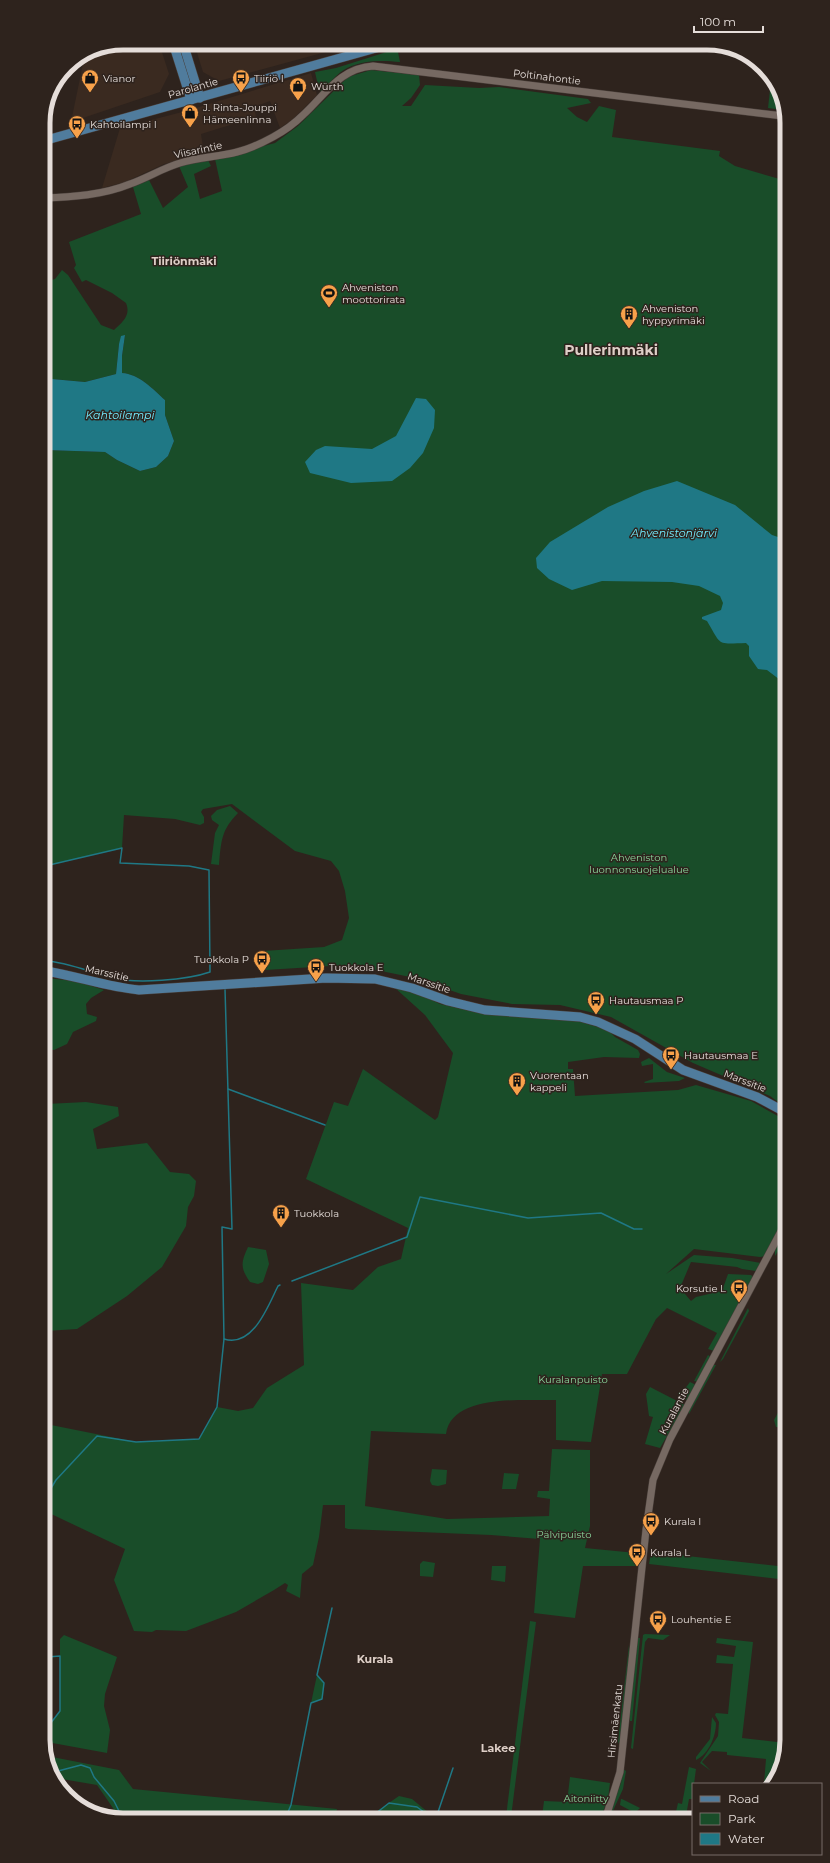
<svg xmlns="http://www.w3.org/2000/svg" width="830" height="1863" font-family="Montserrat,sans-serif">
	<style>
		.built { fill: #3a2a20 }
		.green { fill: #194d29 }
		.water { fill: #1f7885 }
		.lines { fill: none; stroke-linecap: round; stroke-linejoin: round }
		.stream { stroke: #1f7885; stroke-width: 1.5 }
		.minor-casing { stroke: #483e39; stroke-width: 8 }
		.major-casing { stroke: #483e39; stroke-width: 10 }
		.minor { stroke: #766962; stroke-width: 7 }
		.major { stroke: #507c9d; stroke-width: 9 }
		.labels { text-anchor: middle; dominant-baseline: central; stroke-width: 3; stroke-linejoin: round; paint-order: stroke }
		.street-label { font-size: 10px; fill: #e5ddd9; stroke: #2e231d }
		.poi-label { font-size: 10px; fill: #e5ddd9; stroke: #2e231d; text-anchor: start }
		.park-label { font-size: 10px; fill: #89d59b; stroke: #2e231d }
		.neighbourhood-label { font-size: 11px; font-weight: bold; fill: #decfc7; stroke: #2e231d }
		.water-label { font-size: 11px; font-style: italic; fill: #72ecff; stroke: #2e231d }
		.district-label { font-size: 14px; font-weight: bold; fill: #decfc7; stroke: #2e231d }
		.rim { fill: none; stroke: #e5ddd9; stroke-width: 5 }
	</style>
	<rect width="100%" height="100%" fill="#2e231d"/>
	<g class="built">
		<polygon points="123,43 159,43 169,74 160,92 71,122 85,54 93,49"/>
		<polygon points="194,43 328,43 333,50 219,81 203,72"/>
		<polygon points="311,73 317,95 292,120 280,128 270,101 254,107 256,117 201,134 204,154 164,164 125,182 102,188 120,128 186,111"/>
	</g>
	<g class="green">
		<path d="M393,50L398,52L400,62C383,60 363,60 347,68C337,73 329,84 321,92L319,90L315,72L336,68Z"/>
		<path d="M371,70L419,75L420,85L411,98L402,106H411L425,85L479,88L499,87L588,99L591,103L567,108L577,117L587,122L599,106L616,110L612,137L720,151L719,156L735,166L783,180L785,1107L770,1096L693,1063L611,1017L560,1005L512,1004L461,994L415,978L357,966H330L265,970L263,951L324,947L342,940L349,918L345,891L339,871L331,861L295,851L232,804L203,809L201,812L204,817V823L200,825L175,819L124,815L122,848L45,866L44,450L105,452L117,460L140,471L156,467L168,456L174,441L165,415V400C153,389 139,374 122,373V356L125,335L119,344L116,374L85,382L52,379L44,382V282L55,279L62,270L68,275L101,325L114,330C123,322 131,315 126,303L112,293L86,280L82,282L74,268L76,265L69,242L141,214L133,187L149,180L163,208L188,187L179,166L208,160L211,166L194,174L200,199L222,191L215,159L275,143L298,126L348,77Z"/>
		<polygon points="771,81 783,97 783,110 768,108"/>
		<path d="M230,806L238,813C221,830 221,842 219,865L211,864L215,833L219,825L212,820L211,816L217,810Z"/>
		<polygon points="45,978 76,981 104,990 91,998 86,1004 87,1014 97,1017 96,1021 73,1032 67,1044 54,1050 46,1049"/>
		<path d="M394,987L418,993L440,1004L484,1014L571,1019L608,1030L615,1037L638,1050L640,1054L639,1058L604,1057L568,1062V1069H573L575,1096L678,1090L696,1085L751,1101L785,1120L786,1217L765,1256L760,1257L694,1249L666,1274L694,1255L732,1258L761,1263L756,1271L742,1269L737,1267L691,1262L680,1288L691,1301L696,1297L722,1291L728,1274L751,1275L753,1277L714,1351L708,1349L717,1333L667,1308L656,1319L627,1374H602L591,1442L556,1440V1400C526,1401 452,1393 446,1434L371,1431L365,1506L447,1519L549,1516L550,1499L537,1497L538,1491H549L552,1449L590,1450V1526L585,1548L636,1553V1566H583L575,1618L534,1613L540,1539L491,1535L348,1529L345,1528V1505H323L319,1537L313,1565L302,1574L300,1598L286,1591L288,1585L285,1583L274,1590L236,1612L186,1631L156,1630L152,1632L134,1631L114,1580L125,1549L47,1512L46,1424L136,1442L199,1439L217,1407L238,1411L253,1408L267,1388L304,1365L301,1283L353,1290L378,1267L401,1259L408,1228L306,1179L334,1102L348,1106L363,1069L435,1120L438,1117L453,1053L425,1015Z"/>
		<polygon points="649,1058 667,1072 685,1078 679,1081 645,1083 644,1082 653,1079 653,1064 642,1066 641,1062"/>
		<polygon points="86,1102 118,1107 119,1116 93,1129 97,1149 147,1143 170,1172 189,1174 196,1181 194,1196 188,1207 186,1226 162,1267 127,1296 77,1329 46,1331 46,1104"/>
		<polygon points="786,1228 786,1238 775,1256 775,1250"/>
		<path d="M248,1247L266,1250L269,1264L263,1282L258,1284L250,1282C240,1268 241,1262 248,1247Z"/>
		<polygon points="748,1308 749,1311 723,1359 720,1362"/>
		<polygon points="708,1355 711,1357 698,1382 694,1381"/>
		<polygon points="713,1365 716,1365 689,1414 688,1411"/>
		<polygon points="690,1382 696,1385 687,1400 678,1397 678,1393 684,1390"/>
		<polygon points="650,1387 685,1405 660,1448 645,1444 653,1417 649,1416 646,1394"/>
		<polygon points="779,1411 786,1416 786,1428 776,1427 774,1420"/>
		<polygon points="432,1469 447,1470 446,1484 438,1486 432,1485 430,1481"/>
		<polygon points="504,1473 519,1474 516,1489 502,1489"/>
		<polygon points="651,1552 787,1567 787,1580 649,1564"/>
		<polygon points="423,1561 435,1563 433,1577 420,1576 420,1564"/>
		<polygon points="492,1566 506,1566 505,1582 491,1580"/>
		<polygon points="530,1621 536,1622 511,1817 506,1817"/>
		<polygon points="645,1634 670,1635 663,1640 648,1638 645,1642 633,1749 631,1748 643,1635"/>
		<polygon points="64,1635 117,1657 105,1694 104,1706 110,1730 107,1753 47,1742 47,1728 60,1711 60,1639"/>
		<polygon points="637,1638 640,1638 632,1721 630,1721 629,1710"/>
		<polygon points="717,1638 753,1642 742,1738 786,1743 772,1784 759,1784 764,1783 766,1759 727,1755 727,1752 712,1751 702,1762 711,1771 700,1763 718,1736 719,1722 715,1715 716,1713 728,1714 733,1664 716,1663 717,1655 734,1657 736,1646 716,1643"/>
		<polygon points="629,1645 630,1656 622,1744 619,1744 618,1741"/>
		<polygon points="317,1675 324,1683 322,1699 311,1703"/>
		<path d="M712,1717L716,1723C716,1736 709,1754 696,1760V1757L710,1739Z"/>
		<polygon points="47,1756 119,1770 133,1789 337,1809 335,1818 125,1820 127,1813 115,1811 97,1785 56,1778 47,1766"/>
		<polygon points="689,1767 696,1769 694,1784 693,1784 692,1799 689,1799 686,1816 675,1816 678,1803 682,1804"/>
		<polygon points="623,1769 626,1771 623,1789 611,1815 608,1817 621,1783"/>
		<polygon points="570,1777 610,1783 608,1798 601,1817 542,1817 544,1801 567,1802"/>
		<polygon points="399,1796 412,1799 435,1818 367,1818"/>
		<polygon points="621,1799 622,1799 640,1808 635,1813 620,1805"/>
	</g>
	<g class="water">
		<path d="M125,335L122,356V373C139,374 153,389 165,400V415L174,441L168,456L156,467L140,471L117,460L105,452L44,450V382L52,379L85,382L116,374L119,344L121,336Z"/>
		<polygon points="416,398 426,399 435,410 434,428 423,453 410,468 392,481 351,483 310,473 305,462 316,450 325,446 372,449 396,436"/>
		<path d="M677,481L735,505L772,535L784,539V683L767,670L758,669L749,656V646L746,643C716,644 722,646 707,621L702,619V617L721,610L723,603L720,596L699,586L672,582L602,581L572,590L549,579L537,568L536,558L550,542L608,507L644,491Z"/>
	</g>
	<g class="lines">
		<g class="stream">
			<path d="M45,866L122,848L120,863L189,866L209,870L210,972C187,980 137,984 113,978C91,973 69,962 45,961"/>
			<polyline points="228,1089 325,1125"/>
			<polyline points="292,1281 407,1237 420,1197 528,1218 601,1213 634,1229 642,1229"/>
			<polyline points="224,1339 222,1227 232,1229 225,989"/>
			<path d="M47,1495L56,1480L97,1436L136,1442L199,1439L217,1407L224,1339C253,1348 268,1306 278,1286L280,1285"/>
			<polyline points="47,1657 60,1656 60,1711 47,1728"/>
			<polyline points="51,1771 58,1771 81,1765 90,1768 94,1777 114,1801 122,1817 156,1820"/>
			<polyline points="370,1818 389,1803 417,1807 432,1818"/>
			<polyline points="436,1818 453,1768"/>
			<polyline points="285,1819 291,1805 311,1703 322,1699 324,1683 317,1675 332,1608"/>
		</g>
		<g class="minor-casing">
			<g id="minor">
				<path d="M43,198C73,197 103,195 130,184C147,178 163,168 180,163C199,157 218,157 237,152C250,149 262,143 273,137C284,131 294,124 303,115C325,95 340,68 373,66L783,116"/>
				<polyline points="606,1817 620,1772 646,1530 653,1480 670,1439 786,1222"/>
			</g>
		</g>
		<g class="major-casing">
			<g id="major">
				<polyline points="173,43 191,100"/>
				<polyline points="183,43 200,98"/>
				<polyline points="43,141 394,43"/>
				<path d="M45,971C77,976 107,987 139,990L326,978L375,979L412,988L448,1001L485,1010L580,1017L598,1022L635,1039L683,1070L757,1097L785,1112"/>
			</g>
		</g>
		<use href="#minor" class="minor"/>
		<use href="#major" class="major"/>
	</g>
	<defs>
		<g id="shop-pin" transform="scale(0.9)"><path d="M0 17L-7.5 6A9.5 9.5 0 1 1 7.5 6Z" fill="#f7a14a" stroke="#2e231d"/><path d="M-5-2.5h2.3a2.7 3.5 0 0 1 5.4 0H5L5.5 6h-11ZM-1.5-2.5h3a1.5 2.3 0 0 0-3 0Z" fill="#111"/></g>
		<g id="bus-pin" transform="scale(0.9)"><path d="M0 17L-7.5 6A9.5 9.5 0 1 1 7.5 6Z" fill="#f7a14a" stroke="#2e231d"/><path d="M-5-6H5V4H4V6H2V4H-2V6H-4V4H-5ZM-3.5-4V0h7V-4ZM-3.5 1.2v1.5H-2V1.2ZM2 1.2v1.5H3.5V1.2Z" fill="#111"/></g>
		<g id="stadium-pin" transform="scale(0.9)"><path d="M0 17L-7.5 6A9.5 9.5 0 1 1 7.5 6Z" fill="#f7a14a" stroke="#2e231d"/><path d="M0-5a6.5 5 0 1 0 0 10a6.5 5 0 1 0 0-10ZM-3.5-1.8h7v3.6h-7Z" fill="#111"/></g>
		<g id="building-pin" transform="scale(0.9)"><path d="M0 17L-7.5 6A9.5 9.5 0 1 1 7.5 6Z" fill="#f7a14a" stroke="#2e231d"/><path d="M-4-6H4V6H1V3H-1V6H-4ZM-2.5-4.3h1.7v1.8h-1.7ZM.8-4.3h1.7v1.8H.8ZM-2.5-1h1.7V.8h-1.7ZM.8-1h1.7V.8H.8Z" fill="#111"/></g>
	</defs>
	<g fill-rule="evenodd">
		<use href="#shop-pin" x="90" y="78"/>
		<use href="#bus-pin" x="241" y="78"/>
		<use href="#shop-pin" x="298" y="86"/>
		<use href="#shop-pin" x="190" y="113"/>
		<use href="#bus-pin" x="77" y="124"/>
		<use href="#stadium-pin" x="329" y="293"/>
		<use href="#building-pin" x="629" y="314"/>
		<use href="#bus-pin" x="262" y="959"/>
		<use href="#bus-pin" x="316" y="967"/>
		<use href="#bus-pin" x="596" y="1000"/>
		<use href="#bus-pin" x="671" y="1055"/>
		<use href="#building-pin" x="517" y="1081"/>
		<use href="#building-pin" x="281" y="1213"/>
		<use href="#bus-pin" x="739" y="1288"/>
		<use href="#bus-pin" x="651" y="1521"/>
		<use href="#bus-pin" x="637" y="1552"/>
		<use href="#bus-pin" x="658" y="1619"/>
	</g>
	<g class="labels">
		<g class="street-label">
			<text transform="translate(547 77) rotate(7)">Poltinahontie</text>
			<text transform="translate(193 88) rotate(-16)">Parolantie</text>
			<text transform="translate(198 150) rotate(-12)">Viisarintie</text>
			<text transform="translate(107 973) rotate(13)">Marssitie</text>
			<text transform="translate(429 983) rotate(19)">Marssitie</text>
			<text transform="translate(745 1081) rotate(21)">Marssitie</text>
			<text transform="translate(674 1411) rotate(-62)">Kuralantie</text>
			<text transform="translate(615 1721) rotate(-84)">Hirsimäenkatu</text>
		</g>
		<g class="poi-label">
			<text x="103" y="78">Vianor</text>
			<text x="254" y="78">Tiiriö I</text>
			<text x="311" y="86">Würth</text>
			<text x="203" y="107">J. Rinta-Jouppi<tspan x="203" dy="12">Hämeenlinna</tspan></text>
			<text x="90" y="124">Kahtoilampi I</text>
			<text x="342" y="287">Ahveniston<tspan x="342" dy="12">moottorirata</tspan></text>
			<text x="642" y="308">Ahveniston<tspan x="642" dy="12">hyppyrimäki</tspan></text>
			<text x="249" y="959" text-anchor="end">Tuokkola P</text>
			<text x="329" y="967">Tuokkola E</text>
			<text x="609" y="1000">Hautausmaa P</text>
			<text x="684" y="1055">Hautausmaa E</text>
			<text x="530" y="1075">Vuorentaan<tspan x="530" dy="12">kappeli</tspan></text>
			<text x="294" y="1213">Tuokkola</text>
			<text x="726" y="1288" text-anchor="end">Korsutie L</text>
			<text x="664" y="1521">Kurala I</text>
			<text x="650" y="1552">Kurala L</text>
			<text x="671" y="1619">Louhentie E</text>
		</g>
		<g class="park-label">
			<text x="639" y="857">Ahveniston<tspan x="639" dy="12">luonnonsuojelualue</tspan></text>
			<text x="573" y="1379">Kuralanpuisto</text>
			<text x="564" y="1534">Pälvipuisto</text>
			<text x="586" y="1798">Aitoniitty</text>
		</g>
		<g class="neighbourhood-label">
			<text x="184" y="261">Tiiriönmäki</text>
			<text x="375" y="1659">Kurala</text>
			<text x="498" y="1748">Lakee</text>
		</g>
		<g class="water-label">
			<text x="120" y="415">Kahtoilampi</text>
			<text x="674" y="533">Ahvenistonjärvi</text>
		</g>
		<g class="district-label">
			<text x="611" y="350">Pullerinmäki</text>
		</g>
	</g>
	<path d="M0 0H830V1863H0ZM123 50H707A73 73 0 0 1 780 123V1740A73 73 0 0 1 707 1813H123A73 73 0 0 1 50 1740V123A73 73 0 0 1 123 50Z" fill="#2e231d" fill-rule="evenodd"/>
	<path class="rim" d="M123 50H707A73 73 0 0 1 780 123V1740A73 73 0 0 1 707 1813H123A73 73 0 0 1 50 1740V123A73 73 0 0 1 123 50Z"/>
	<rect x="692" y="1783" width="130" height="72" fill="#2e231d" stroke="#776d68"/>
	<rect x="700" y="1796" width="20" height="6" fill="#507c9d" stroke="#776d68"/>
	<text x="728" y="1803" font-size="12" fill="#e5ddd9">Road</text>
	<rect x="700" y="1813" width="20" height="12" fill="#194d29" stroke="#776d68"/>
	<text x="728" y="1823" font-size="12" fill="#e5ddd9">Park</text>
	<rect x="700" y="1833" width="20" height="12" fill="#1f7885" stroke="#776d68"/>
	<text x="728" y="1843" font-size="12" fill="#e5ddd9">Water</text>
	<path d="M694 26v6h69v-6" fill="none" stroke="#e5ddd9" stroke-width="2"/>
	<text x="700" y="26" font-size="12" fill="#e5ddd9" stroke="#2e231d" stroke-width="3" paint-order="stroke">100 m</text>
</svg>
